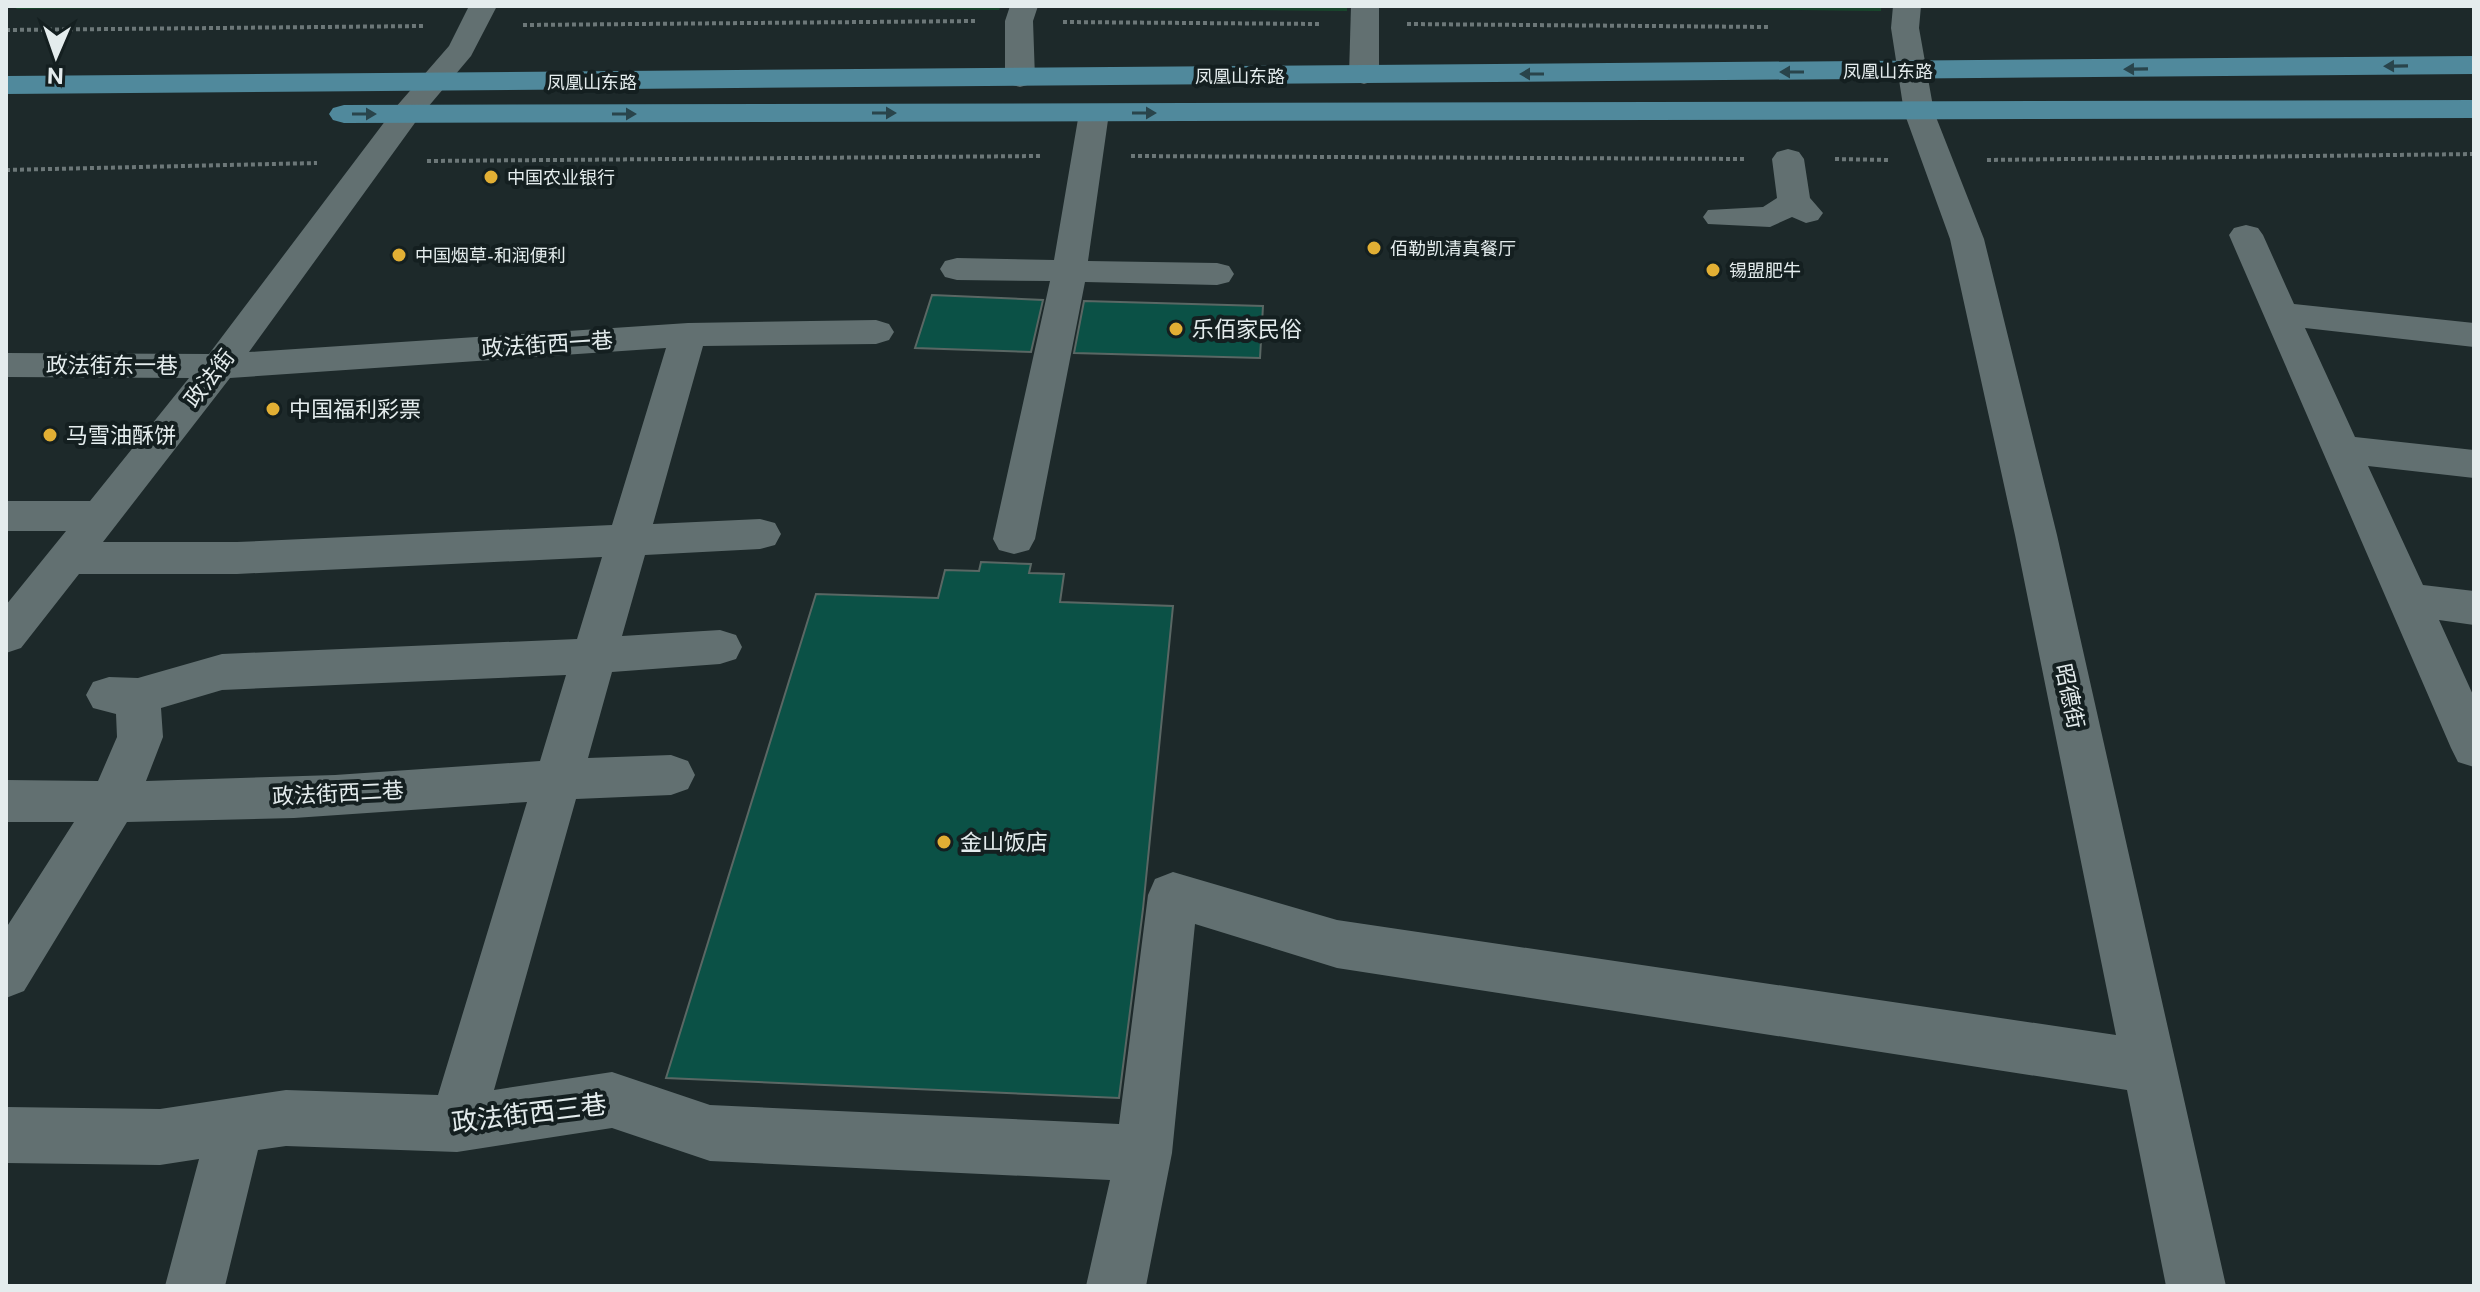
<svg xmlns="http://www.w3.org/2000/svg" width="2480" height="1292" font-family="'Public Sans','Noto Sans SC',sans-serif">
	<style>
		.green { fill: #19482d }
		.building { fill: #0b5146; stroke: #5a6764; stroke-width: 2 }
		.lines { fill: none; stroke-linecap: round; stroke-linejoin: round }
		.path { stroke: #6c7778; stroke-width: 4; stroke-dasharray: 4 3; stroke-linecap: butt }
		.minor { fill: #627071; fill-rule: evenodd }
		.major { fill: #50899c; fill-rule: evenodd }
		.oneway { fill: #29444b }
		.poi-dot { fill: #e2af34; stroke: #141f20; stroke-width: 3 }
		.labels { text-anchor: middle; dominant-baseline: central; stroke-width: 8; stroke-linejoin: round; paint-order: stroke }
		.far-street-label { font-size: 18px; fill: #e4eced; stroke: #141f20 }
		.far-poi-label { font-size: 18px; fill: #e4eced; stroke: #141f20; text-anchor: start }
		.poi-label { font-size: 22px; fill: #e4eced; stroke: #141f20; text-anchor: start }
		.street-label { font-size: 22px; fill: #e4eced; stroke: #141f20 }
		.near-street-label { font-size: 26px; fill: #e4eced; stroke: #141f20 }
	</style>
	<rect width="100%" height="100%" fill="#1d292a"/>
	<g class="green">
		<polygon points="18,6 436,6 16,9"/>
		<polygon points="599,6 1001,6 999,10"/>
		<polygon points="1060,6 1347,6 1347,11 1060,8"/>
		<polygon points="1569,6 1881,6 1881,11 1571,7"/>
	</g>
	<g class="building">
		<polygon points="932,295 1043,300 1031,352 915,348"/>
		<polygon points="1084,301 1263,306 1260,358 1074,353"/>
		<polygon points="981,562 1031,564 1029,573 1064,574 1060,602 1173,606 1143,909 1119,1098 666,1078 816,594 938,598 945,570 979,571"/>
	</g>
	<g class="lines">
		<g class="path">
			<polyline points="1063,22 1321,24"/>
			<polyline points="1407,24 1769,27"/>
			<polyline points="523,25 977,21"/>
			<polyline points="6,30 425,26"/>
			<polyline points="1131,156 1745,159"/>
			<polyline points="1835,159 1889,160"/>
			<polyline points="1987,160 2474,154"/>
			<polyline points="427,161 1041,156"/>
			<polyline points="6,170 317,163"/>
		</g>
		<g class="minor">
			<path d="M469,6H497L471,56L417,120L249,352L688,323L876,320L889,324L894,332L889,340L876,344L703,346L653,524L760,519L775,523L781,534L775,545L760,549L645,555L622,636L720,630L736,635L742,647L736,659L720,664L612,672L588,758L671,755L688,761L695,775L688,789L671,795L576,799L494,1090L612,1072L710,1105L1119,1124L1148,895L1155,879L1173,872L1337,920L2116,1035L2015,535L1950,239L1904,112L1891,28L1893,6H1921L1919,28L1934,112L1984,239L2057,535L2226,1286H2166L2127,1090L1337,968L1195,924L1172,1153L1146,1286H1086L1110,1180L710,1161L612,1128L457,1152L286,1146L258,1150L225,1286H165L199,1159L160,1165L6,1163V1107L160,1109L286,1090L438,1095L527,802L294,818L127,822L24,991L6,998V928L74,822H6V780L98,781L117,737L116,714L93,708L86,695L93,682L109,677L138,678L222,654L577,639L602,557L237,574H79L21,648L6,653V605L66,531H6V501H90L189,378L6,377V353L209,354L395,108L449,46ZM666,348L612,525L237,542H103L230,378ZM566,675L540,761L335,775L146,781L163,737L161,708L222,690Z"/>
			<polygon points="1010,6 1038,6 1033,21 1035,78 1031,84 1020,87 1009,84 1005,78 1005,21"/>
			<polygon points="1351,6 1379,6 1379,75 1374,81 1364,84 1354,81 1349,75"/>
			<polygon points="1094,104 1105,107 1109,113 1088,261 1217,263 1229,266 1234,274 1229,282 1217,285 1085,282 1035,539 1029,550 1014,554 999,550 993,539 1050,281 957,280 945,277 940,269 945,261 957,258 1054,260 1079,113 1083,107"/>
			<polygon points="1788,149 1799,152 1804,159 1810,198 1823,213 1818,220 1806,223 1792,217 1770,227 1708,224 1703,217 1708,210 1763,207 1777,198 1772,159 1777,152"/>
			<polygon points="2246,225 2258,228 2263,235 2294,304 2474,323 2474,347 2305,328 2355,437 2474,450 2474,478 2368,466 2423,585 2474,591 2474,625 2439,620 2474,697 2474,767 2458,762 2451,748 2229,235 2234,228"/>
		</g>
		<g class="major">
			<polygon points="2474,56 2474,74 6,94 6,76"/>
			<polygon points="2474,100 2474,118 344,123 333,120 329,114 333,108 344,105"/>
		</g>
	</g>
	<defs><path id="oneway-solid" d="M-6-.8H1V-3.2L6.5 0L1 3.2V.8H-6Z" transform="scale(2)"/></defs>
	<g class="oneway">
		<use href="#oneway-solid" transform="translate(2396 66) rotate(179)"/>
		<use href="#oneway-solid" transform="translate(2136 69) rotate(179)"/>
		<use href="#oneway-solid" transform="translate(1792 72) rotate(180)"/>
		<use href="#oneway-solid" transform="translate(1532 74) rotate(180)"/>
		<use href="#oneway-solid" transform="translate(884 113)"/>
		<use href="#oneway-solid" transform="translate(1144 113)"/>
		<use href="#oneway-solid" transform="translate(364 114)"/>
		<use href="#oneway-solid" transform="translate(624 114)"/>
	</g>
	<g class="poi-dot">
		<circle cx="491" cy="177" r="8"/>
		<circle cx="1374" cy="248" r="8"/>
		<circle cx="399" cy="255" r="8"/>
		<circle cx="1713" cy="270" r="8"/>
		<circle cx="1176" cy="329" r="8"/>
		<circle cx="273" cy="409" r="8"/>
		<circle cx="50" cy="435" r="8"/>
		<circle cx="944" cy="842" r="8"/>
	</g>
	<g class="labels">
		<g class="far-street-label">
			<text x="1888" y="71">凤凰山东路</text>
			<text x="1240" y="76">凤凰山东路</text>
			<text x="592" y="82">凤凰山东路</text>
		</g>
		<g class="far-poi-label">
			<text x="507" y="177">中国农业银行</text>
			<text x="1390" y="248">佰勒凯清真餐厅</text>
			<text x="415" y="255">中国烟草-和润便利</text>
			<text x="1729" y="270">锡盟肥牛</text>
		</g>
		<g class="poi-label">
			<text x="1192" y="329">乐佰家民俗</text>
			<text x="289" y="409">中国福利彩票</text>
			<text x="66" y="435">马雪油酥饼</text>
			<text x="960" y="842">金山饭店</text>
		</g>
		<g class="street-label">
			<text transform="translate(547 344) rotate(-4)">政法街西一巷</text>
			<text x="112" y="365">政法街东一巷</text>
			<text transform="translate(209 378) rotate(-52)">政法街</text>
			<text transform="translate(2070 696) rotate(78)">昭德街</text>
			<text transform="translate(338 793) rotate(-3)">政法街西二巷</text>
		</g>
		<g class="near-street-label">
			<text transform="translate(529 1113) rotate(-7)">政法街西三巷</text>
		</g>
	</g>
	<rect width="2480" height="1292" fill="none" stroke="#e4eced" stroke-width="16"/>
	<g transform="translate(56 56) rotate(182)" stroke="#141f20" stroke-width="6" paint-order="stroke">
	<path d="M0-6L14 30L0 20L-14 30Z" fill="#e4eced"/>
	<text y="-12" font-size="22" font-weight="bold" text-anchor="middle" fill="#e4eced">N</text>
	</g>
</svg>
